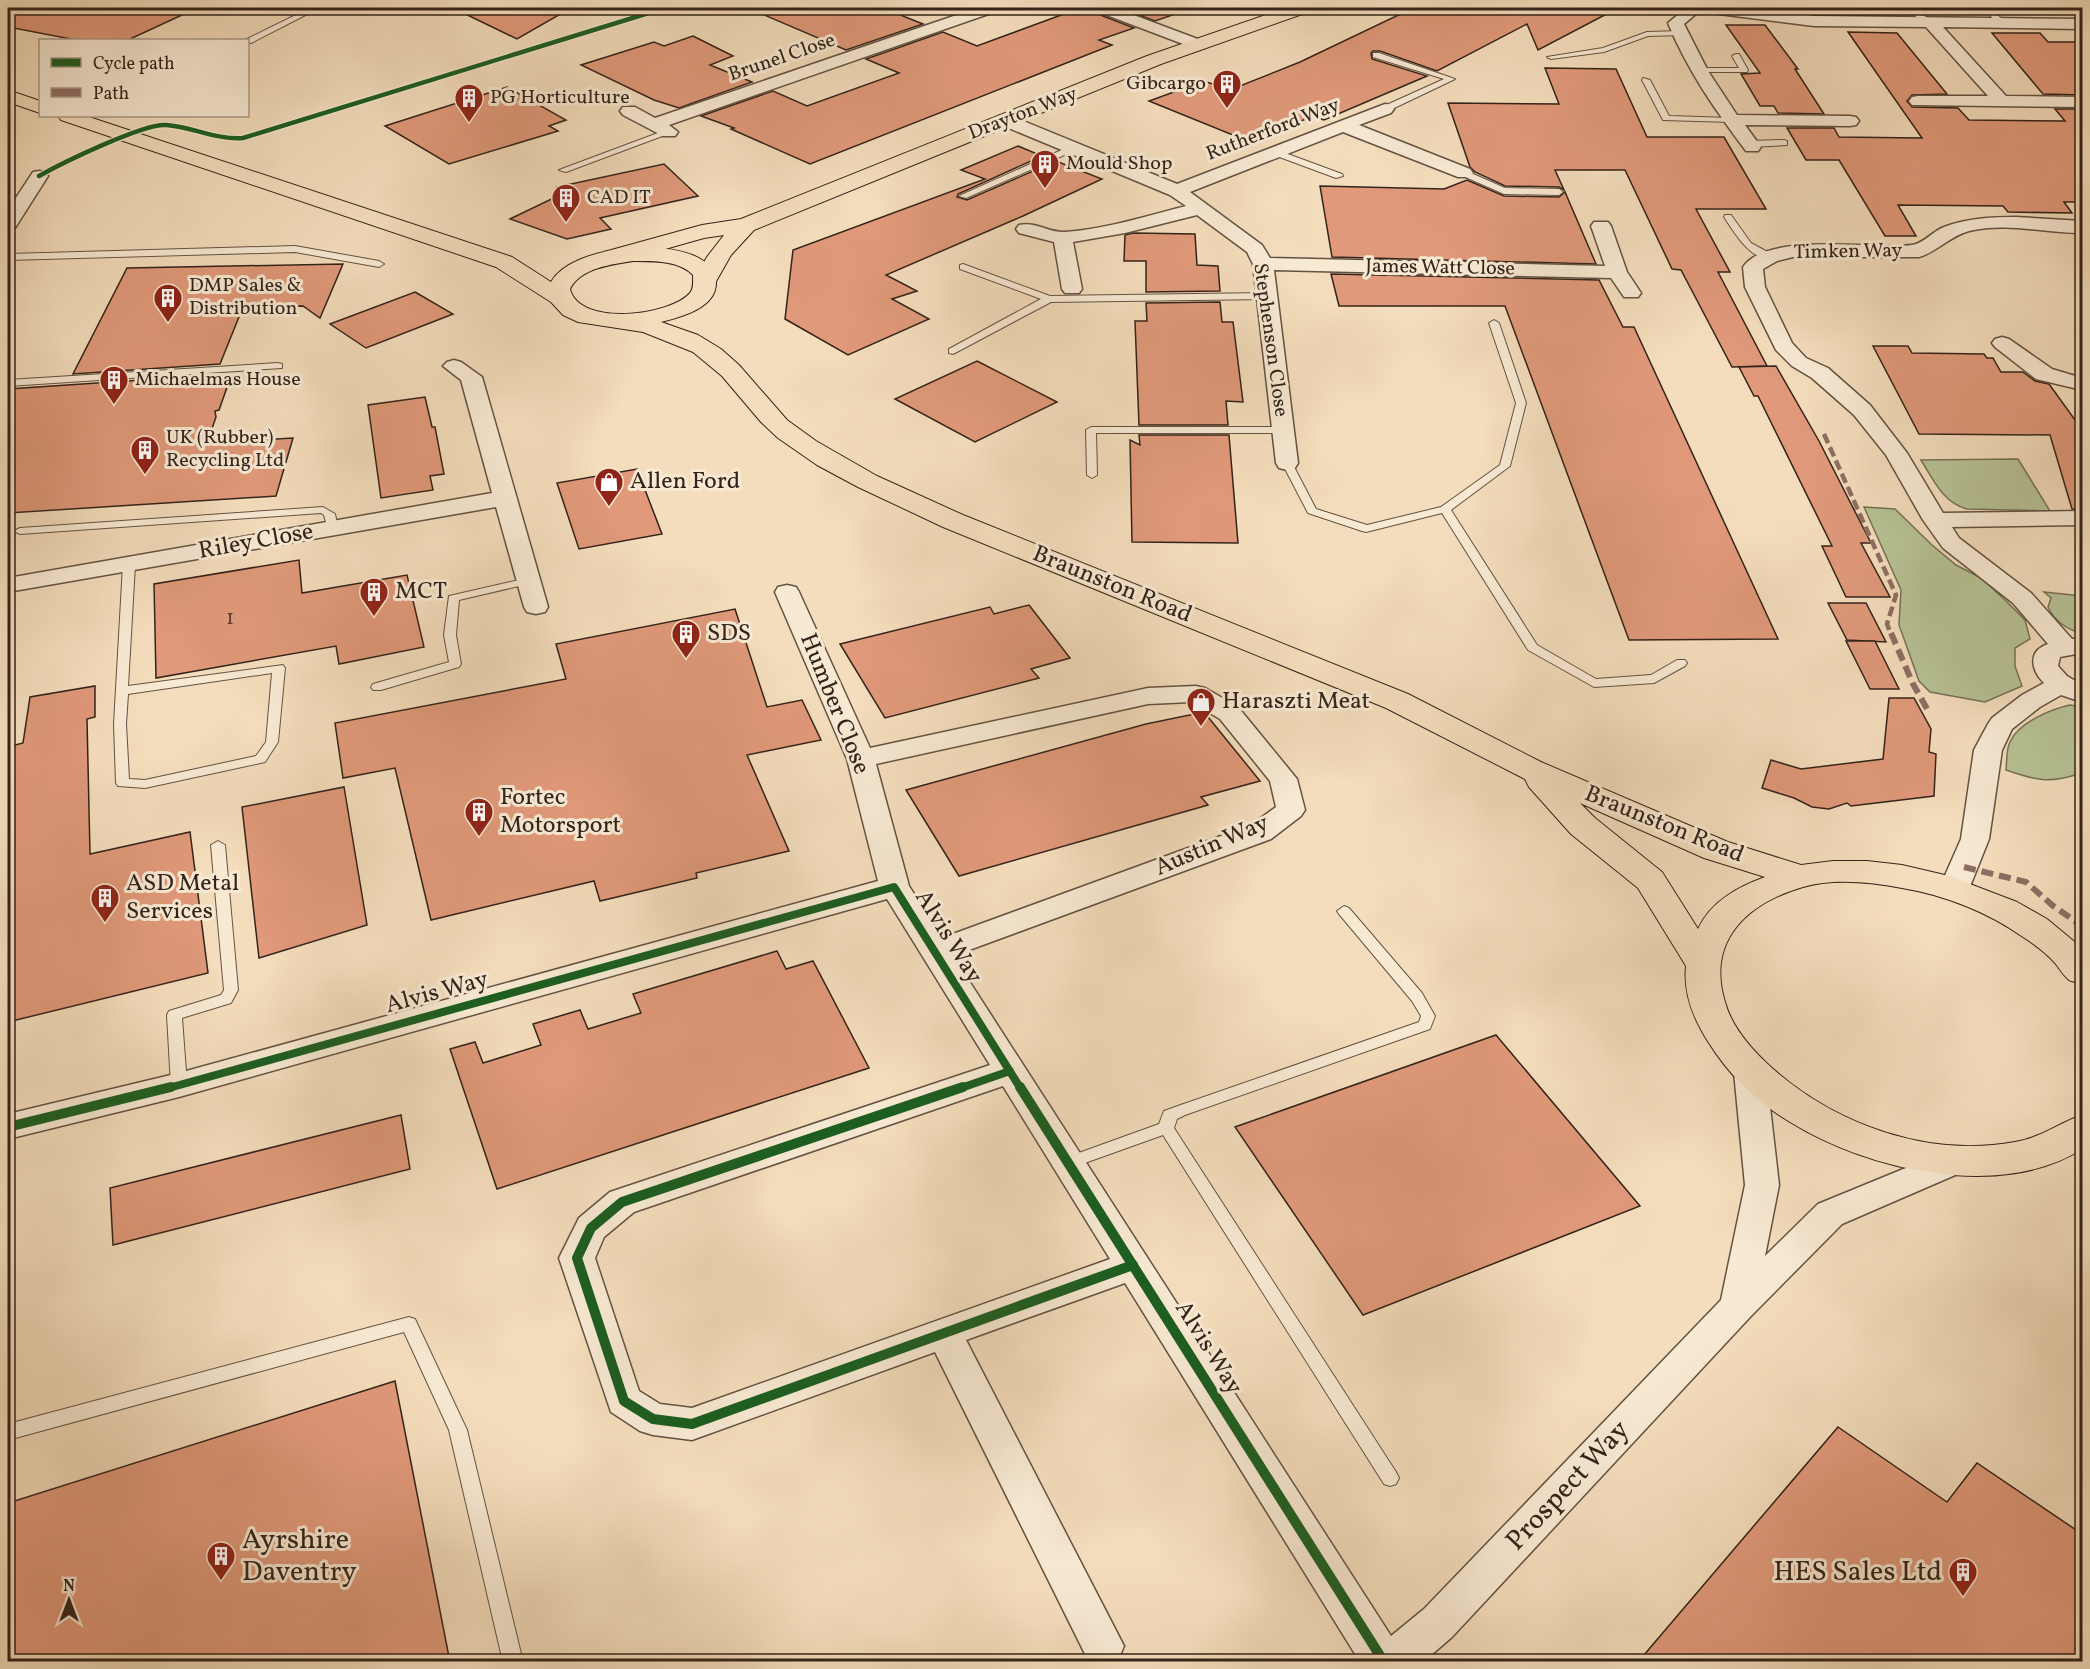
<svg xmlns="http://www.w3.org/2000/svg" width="2090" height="1669" font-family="Vollkorn,serif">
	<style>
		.green { fill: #b7c294; stroke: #757257; stroke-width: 1.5 }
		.building { fill: #e0997a; stroke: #33231a; stroke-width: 1.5 }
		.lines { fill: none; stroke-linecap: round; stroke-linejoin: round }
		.lane-casing { stroke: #635242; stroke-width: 2 }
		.street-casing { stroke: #635242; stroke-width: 3 }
		.primary-casing { stroke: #33231a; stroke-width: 2 }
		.highway-casing { stroke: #33231a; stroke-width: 2 }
		.lane { fill: #f8e9d3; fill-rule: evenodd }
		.street { fill: #f8e9d3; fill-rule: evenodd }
		.primary { fill: #f4ddbc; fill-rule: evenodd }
		.highway { fill: #f4ddbc; fill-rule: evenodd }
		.quiet-far1 { stroke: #8d6e63; stroke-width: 4.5; stroke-dasharray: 10 4.5; stroke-linecap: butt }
		.quiet { stroke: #8d6e63; stroke-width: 6; stroke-dasharray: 12 6; stroke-linecap: butt }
		.cycleway-far2-casing { stroke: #f8e9d3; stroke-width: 7 }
		.cycleway-far1-casing { stroke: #f8e9d3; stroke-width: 11 }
		.cycleway-casing { stroke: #f8e9d3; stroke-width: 14 }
		.cycleway-far2 { stroke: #1b5e20; stroke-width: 4.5 }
		.cycleway-far1 { stroke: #1b5e20; stroke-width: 8 }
		.cycleway { stroke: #1b5e20; stroke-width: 10 }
		.labels { text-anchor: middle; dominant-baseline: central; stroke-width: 6; stroke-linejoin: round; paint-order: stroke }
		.far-street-label { font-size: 20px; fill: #33231a; stroke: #f8e9d3 }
		.far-poi-label { font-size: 20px; fill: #33231a; stroke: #f8e9d3; text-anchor: start }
		.number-label { font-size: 21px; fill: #5e4032 }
		.poi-label { font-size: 24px; fill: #33231a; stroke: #f8e9d3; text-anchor: start }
		.street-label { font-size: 24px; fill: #33231a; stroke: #f8e9d3 }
		.near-street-label { font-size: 28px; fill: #33231a; stroke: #f8e9d3 }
		.near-poi-label { font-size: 28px; fill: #33231a; stroke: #f8e9d3; text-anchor: start }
	</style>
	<rect width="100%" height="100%" fill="#f4ddbc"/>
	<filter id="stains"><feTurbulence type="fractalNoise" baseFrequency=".00333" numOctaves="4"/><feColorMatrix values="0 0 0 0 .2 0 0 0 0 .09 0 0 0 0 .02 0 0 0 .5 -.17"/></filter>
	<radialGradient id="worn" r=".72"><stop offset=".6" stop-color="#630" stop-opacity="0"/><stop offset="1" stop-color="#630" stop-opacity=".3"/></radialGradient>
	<g class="green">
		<path d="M2018,459L2050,511L1967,509C1943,503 1933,479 1921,460Z"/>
		<polygon points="1864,507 1895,509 1932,545 1956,565 1981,578 2004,599 2025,620 2030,639 2015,648 2015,666 2022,686 1985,702 1930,692 1919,681 1899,625 1901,590"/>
		<path d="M2044,592L2082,596V634C2067,629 2055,622 2048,607L2051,598Z"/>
		<path d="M2070,705L2082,707V776L2078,774C2049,784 2035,780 2006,770C2007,762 2006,749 2010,742C2018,723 2051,709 2070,705Z"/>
	</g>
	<g class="building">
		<polygon points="8,8 197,8 128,40 76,40 8,27"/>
		<polygon points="453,8 571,8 517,39"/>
		<polygon points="748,8 883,8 923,24 846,50"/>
		<polygon points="1080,8 1092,8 1095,13 1134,28 1099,40 1112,45 810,164 731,129 734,128 701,116 773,91 807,106 899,73 866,59 943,32 977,46"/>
		<polygon points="1120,8 1180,8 1181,12 1155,21"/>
		<polygon points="1413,8 1618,8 1538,50 1527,24 1437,71 1380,51 1373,51 1371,53 1372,59 1427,76 1324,120 1313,116 1250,142 1149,101 1204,81 1230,90 1300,62"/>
		<polygon points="1726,25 1765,25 1798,69 1795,69 1824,114 1778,113 1774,106 1760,106 1741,74 1760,73"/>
		<polygon points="1848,32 1897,33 1947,94 1912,95 1907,101 1912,107 1958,108 1969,120 2065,121 2055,109 2082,109 2082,202 2064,202 2072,213 2008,212 2003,206 1898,205 1916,236 1885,236 1839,160 1806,160 1787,128 1834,128 1839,137 1922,138"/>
		<polygon points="1992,33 2040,33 2048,42 2082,42 2082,95 2043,94"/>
		<polygon points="693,36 733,56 710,65 752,82 679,108 654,100 581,65 654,42 664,46"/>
		<polygon points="1545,68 1616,69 1647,137 1724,137 1766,209 1696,209 1730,272 1718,272 1767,366 1732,367 1681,270 1672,269 1625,170 1555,170 1564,190 1559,187 1505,186 1475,172 1470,167 1448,103 1559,104"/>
		<polygon points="507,87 566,120 549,126 558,131 449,164 385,126"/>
		<polygon points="1018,146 1042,156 958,194 957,197 967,200 1056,161 1102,179 1023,216 886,275 917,291 892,299 929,319 848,355 785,319 793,250 985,179 961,170"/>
		<polygon points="664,164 698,196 600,218 611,229 567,239 510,219 562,194 557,187"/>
		<polygon points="1467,180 1504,196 1559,197 1565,192 1596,264 1332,257 1320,186 1444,189"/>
		<polygon points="1133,233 1195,234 1197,265 1218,266 1220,291 1146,292 1146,261 1124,261 1125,235"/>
		<polygon points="343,264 320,318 303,306 243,307 220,364 73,374 127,268"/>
		<polygon points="1331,274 1599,280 1623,327 1634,327 1778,639 1629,640 1505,306 1339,306"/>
		<polygon points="415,292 453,314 366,348 330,324"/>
		<polygon points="1220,302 1222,322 1233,322 1243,402 1226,401 1228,425 1139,425 1135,321 1147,321 1146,303"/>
		<polygon points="1873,346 1908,346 1912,353 1984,354 1987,358 1993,358 2001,372 2023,372 2035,381 2049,384 2075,420 2082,420 2082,509 2072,509 2050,435 1919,434"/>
		<polygon points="977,361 1057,402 975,442 895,399"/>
		<polygon points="1776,366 1819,441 1871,543 1861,543 1890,597 1846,597 1822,546 1832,546 1758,396 1754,396 1739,367"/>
		<polygon points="216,375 215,377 231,376 219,410 215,411 216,417 207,443 293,438 276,496 8,513 8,389"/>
		<polygon points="425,397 432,427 435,427 444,474 430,476 433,490 381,498 368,405"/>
		<polygon points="1139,435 1229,435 1238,543 1132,542 1130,440 1140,445"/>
		<polygon points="637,469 662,534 579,549 557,483"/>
		<polygon points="299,560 302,593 407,575 424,647 339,664 336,646 156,678 154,584"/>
		<polygon points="1828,603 1866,603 1886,642 1847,640"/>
		<polygon points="1029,605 1070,658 1031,669 1039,678 885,718 840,644 990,607 994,614"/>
		<polygon points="735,609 767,707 802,700 821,740 747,755 789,851 696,873 697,878 600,901 594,881 431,920 395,768 343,778 335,723 566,679 556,644"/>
		<polygon points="1846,641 1875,641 1899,689 1870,689"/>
		<polygon points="95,686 95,717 87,719 90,854 190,832 208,973 8,1022 8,873 11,746 23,743 30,697"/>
		<polygon points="1889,698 1914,698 1931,729 1929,752 1936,754 1934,796 1851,806 1847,803 1829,809 1812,807 1794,798 1762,788 1771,760 1801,769 1883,759"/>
		<polygon points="1204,712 1260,781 1201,797 1208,805 959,876 906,790 1146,724"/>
		<polygon points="344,787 367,925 259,958 242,807"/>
		<polygon points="777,951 786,969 813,961 869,1068 497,1189 450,1049 475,1042 483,1063 541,1045 533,1024 580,1010 588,1029 641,1013 633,994"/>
		<polygon points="1496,1035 1640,1206 1363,1315 1235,1127"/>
		<polygon points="401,1115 410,1169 113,1245 110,1188"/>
		<polygon points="395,1381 450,1662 8,1662 8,1503"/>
		<polygon points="1838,1427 1947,1502 1977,1463 2082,1534 2082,1662 1638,1662"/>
	</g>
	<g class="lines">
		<g class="lane-casing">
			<g id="lane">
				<polygon points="310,8 319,8 251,43 245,40"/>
				<polygon points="1791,8 1799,8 1818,21 1811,23"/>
				<polygon points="1904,8 1912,8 1935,23 1928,25"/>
				<polygon points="1982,8 1989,8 2008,24 2001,26"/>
				<polygon points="1680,31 1684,33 1683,35 1648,36 1604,52 1551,59 1547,57 1603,48 1647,32"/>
				<polygon points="1373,53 1379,53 1455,79 1388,111 1382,111 1382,107 1444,79 1373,57"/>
				<polygon points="1736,54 1739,54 1748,70 1747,72 1700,72 1696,70 1700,68 1739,68 1732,56"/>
				<polygon points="1643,78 1650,80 1669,116 1731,118 1735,120 1731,122 1663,120 1642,80"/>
				<polygon points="666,130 673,132 566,172 559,170"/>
				<polygon points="1784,140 1787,141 1787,145 1750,147 1746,144 1750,141"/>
				<polygon points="1075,144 1079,147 1078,149 966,198 959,196"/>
				<polygon points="1277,150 1342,174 1343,176 1336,178 1274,155 1274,151"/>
				<polygon points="1464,170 1505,188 1559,189 1563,192 1559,195 1504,194 1461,175 1461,171"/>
				<path d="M1725,215H1731L1751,243L1773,255V259C1750,261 1735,233 1724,217Z"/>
				<polygon points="295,246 379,261 384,264 379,267 295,252 8,260 8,254"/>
				<polygon points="963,264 1050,296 1267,293 1272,296 1267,299 1051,302 953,354 949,353 949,349 1041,299 960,269 960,265"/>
				<polygon points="1494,320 1499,323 1526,403 1510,466 1451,510 1537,645 1596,679 1651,675 1677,660 1685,660 1687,663 1685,666 1654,683 1594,687 1528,650 1442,513 1366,532 1362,531 1308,513 1282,463 1287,460 1291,461 1316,509 1367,525 1441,507 1500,465 1516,403 1489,323"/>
				<polygon points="278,363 282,364 282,368 8,386 8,380"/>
				<polygon points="1091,427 1284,427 1289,430 1284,433 1096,433 1097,475 1092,478 1087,475 1086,430"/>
				<polygon points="323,507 335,514 338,528 336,530 328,530 324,515 321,513 20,534 14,531 20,528"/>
				<path d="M129,562L135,565L128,686L283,665L285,668L278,742L265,762L145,788L118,786L116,783L114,724L123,565ZM272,673L266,742L256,756L145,780L129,779L126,724L128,694Z"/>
				<polygon points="528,578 532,579 534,581 532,583 459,600 456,635 461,664 459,667 381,690 373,690 371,687 373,684 449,662 444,635 449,596"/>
				<polygon points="218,841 225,845 238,990 231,1003 182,1018 187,1085 184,1089 174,1089 171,1085 167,1015 169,1011 221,995 224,990 211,845"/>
				<polygon points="1344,906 1349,908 1422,993 1435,1016 1430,1029 1185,1115 1177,1119 1174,1128 1396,1472 1399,1478 1396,1484 1390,1486 1384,1484 1163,1135 1068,1169 1062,1167 1060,1163 1062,1159 1159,1124 1164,1111 1175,1107 1419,1022 1421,1016 1412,1001 1339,914 1337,911"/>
				<polygon points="409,1317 415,1319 467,1430 523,1662 503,1662 449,1430 404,1332 8,1440 8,1424"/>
			</g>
		</g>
		<g class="street-casing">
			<g id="street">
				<polygon points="977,8 999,8 997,11 669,125 678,132 675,136 663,136 623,115 620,111 623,107 635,107 655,118"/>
				<polygon points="1094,8 1115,8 1203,41 1205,44 1203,47 1191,47 1096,11"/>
				<path d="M1686,8H1703L1684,24L1708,71L1737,115L1850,116L1856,117L1859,121L1856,125L1850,126L1745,125L1761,147L1758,151H1746C1716,111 1687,70 1668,23Z"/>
				<polygon points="1703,8 1744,8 1814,16 2082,19 2082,29 1943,27 2006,96 2082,97 2082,107 1912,105 1909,101 1912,97 1918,96 1988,96 1926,27 1814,26 1711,13"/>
				<path d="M1385,104L1391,105L1394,109L1391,113L1359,125L1470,169L1473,173L1470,177H1458L1343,132L1190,192L1262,245L1270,258L1605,266L1591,226L1594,222H1608L1611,226L1627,272L1641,293L1638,297H1624L1611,278L1274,270L1298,463L1295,468L1287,470L1279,468L1276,463L1253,264L1247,252L1197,215L1125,233L1073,242L1082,289L1079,293H1065L1062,289L1054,242L1019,233L1016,229L1019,225C1035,221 1050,233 1065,232C1106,229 1147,216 1186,206L1170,195L999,124L996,120L999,116H1011L1177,184Z"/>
				<polygon points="39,171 45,172 48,176 15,228 8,230 8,210 33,172"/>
				<path d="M2016,217L2082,221V233C2045,233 2006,222 1969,231C1950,236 1937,252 1919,257H1793L1777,261L1763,269L1765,287L1792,343L1806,358L1828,368L1870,405L1907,453L1943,513L2082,511V525L1952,527L1959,538L2031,593L2072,639H2082V653L2060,657L2058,666L2067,676L2082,685V702L2061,695L2040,707L2012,729L2002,750L1989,839L1969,889L1964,896L1954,899L1944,896L1939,889L1961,839L1974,750L1988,724L1992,718L2022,695L2044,683C2031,670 2027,651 2048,644L2013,603L1943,548L1923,520L1886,455L1854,415L1812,378L1792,366L1776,350L1745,287L1743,267C1768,231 1873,250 1912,245C1923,244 1933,231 1944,227C1967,218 1991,217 2016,217Z"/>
				<polygon points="2002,337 2009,339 2052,369 2082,378 2082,390 2036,379 1995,347 1992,343 1995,339"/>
				<polygon points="454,360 461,362 482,377 548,607 545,612 536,614 527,612 524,607 496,507 8,592 8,578 492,493 461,380 443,366 447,362"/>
				<path d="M787,585L796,587L799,592L870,748L1148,688L1196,686L1205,688L1238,707L1297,779L1305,810L1301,816L1271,839L953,956L1391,1636L1424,1609L1721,1300L1745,1185L1734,1072L1739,1064L1750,1060L1761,1064L1766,1072L1779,1185L1765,1256L1818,1204L1957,1147L1969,1151L1974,1160L1969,1169L1842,1224L1751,1316L1452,1637L1423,1662H1360L1125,1283L966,1340L1124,1646L1118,1660H1088L935,1352L692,1440L653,1435L640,1431L611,1412L559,1258L579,1218L610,1192L990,1065L887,899L179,1097L8,1139V1114L179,1073L878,881L847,759L775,592L778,587ZM1191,702L1220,719L1270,781L1276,807L1251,825L942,938L909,886L876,764L1148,704ZM1003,1086L1110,1259L692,1408L660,1404L639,1391L595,1258L604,1237L634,1212Z"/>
			</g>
		</g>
		<g class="primary-casing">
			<polygon id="primary" points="1286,8 1311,8 1308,12 1161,64 754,230 731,255 714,285 706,287 698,285 694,280 707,257 724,235 704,238 612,264 604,262 601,257 604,252 702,225 741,219 1147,56"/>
		</g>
		<g class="highway-casing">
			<g id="highway">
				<polygon points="8,90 40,101 40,113 8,102"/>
				<path d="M58,116H86L512,257L551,282C572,245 673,237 705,262C711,267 716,274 716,282C717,308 681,317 661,322L698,335L721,349L739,365L787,420L816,441L877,476L963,515L1408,694L1541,762L1728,842L1801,865L1833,861H1867L1902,865L1949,876L2017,902L2047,919L2082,948V983C2079,983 2073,982 2069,980C2064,976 2059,968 2055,963C2046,953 2034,944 2023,937C1988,912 1944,895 1902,888C1871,882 1833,878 1803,887C1748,903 1706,940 1725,1002C1732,1028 1752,1050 1772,1068C1836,1125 1929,1158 2015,1142C2040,1138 2059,1123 2082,1115V1149C2001,1201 1867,1170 1790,1122C1758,1103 1729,1075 1709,1043C1694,1020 1683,994 1686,966L1638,888L1571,834L1529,787L1525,779L1386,708L943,527L858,487L817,465L778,438L761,422L722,376L693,352L643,332L578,322L563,315L551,302L496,267L61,120ZM633,261C652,261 679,260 693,275C693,282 694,288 690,293C670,316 579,327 570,289C580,268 613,264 633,261ZM1580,803L1704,858L1765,877C1738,887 1711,901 1698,929L1662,872L1595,818Z"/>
			</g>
		</g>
		<use href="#lane" class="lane"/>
		<use href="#street" class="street"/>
		<use href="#primary" class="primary"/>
		<use href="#highway" class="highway"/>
		<polyline class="quiet-far1" points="1824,434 1896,595 1887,624 1891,634"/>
		<g class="quiet">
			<polyline points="1891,633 1913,684 1930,714"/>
			<polyline points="1964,867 2026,882 2052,905 2082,926"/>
		</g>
		<g class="cycleway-far2-casing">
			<path id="cycleway-far2" d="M39,176C62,163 144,123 166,125C193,127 216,140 243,138L665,8"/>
		</g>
		<g class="cycleway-far1-casing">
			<g id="cycleway-far1">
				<polyline points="165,1089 894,887 1021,1089"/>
				<polyline points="958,1089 1010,1071"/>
			</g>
		</g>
		<g class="cycleway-casing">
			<g id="cycleway">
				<polyline points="963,1087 622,1202 591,1228 577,1258 624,1401 653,1419 692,1424 1133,1265"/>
				<polyline points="1020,1087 1384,1662"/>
				<polyline points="8,1127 171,1087"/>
			</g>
		</g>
		<use href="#cycleway-far2" class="cycleway-far2"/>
		<use href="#cycleway-far1" class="cycleway-far1"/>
		<use href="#cycleway" class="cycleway"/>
	</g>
	<defs>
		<g id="building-pin" transform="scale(1.5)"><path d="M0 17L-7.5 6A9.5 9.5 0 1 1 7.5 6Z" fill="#8f2418" stroke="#f8e9d3"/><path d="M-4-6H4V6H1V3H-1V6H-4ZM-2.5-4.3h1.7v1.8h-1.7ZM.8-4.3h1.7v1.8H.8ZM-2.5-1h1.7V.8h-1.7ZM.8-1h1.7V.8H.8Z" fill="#fff"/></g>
		<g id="shop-pin" transform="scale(1.5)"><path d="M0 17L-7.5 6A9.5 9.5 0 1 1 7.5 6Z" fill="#8f2418" stroke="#f8e9d3"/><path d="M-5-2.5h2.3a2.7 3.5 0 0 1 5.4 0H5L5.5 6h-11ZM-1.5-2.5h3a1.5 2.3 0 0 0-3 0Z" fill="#fff"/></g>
	</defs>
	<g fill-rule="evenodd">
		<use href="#building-pin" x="1227" y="84"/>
		<use href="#building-pin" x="469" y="98"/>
		<use href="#building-pin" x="1045" y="164"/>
		<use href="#building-pin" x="566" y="198"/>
		<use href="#building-pin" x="168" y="298"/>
		<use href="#building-pin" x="114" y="380"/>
		<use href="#building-pin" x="145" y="450"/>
		<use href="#shop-pin" x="609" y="482"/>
		<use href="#building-pin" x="374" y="592"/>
		<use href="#building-pin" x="686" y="634"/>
		<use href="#shop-pin" x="1201" y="702"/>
		<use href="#building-pin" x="479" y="812"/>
		<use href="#building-pin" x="105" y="898"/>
		<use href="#building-pin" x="221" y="1556"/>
		<use href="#building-pin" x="1963" y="1572"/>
	</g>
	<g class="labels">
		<g class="far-street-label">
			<text transform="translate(782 58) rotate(-19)">Brunel Close</text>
			<text transform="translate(1023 114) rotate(-21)">Drayton Way</text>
			<text transform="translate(1273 130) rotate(-21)">Rutherford Way</text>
			<text transform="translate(1848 252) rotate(-1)">Timken Way</text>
			<text transform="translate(1440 268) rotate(1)">James Watt Close</text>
			<text transform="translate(1270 340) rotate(82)">Stephenson Close</text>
		</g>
		<g class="far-poi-label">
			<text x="1206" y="84" text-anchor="end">Gibcargo</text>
			<text x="490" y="98">PG Horticulture</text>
			<text x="1066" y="164">Mould Shop</text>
			<text x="587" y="198">CAD IT</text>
			<text x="189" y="286">DMP Sales &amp;<tspan x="189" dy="23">Distribution</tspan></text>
			<text x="135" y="380">Michaelmas House</text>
			<text x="166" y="438">UK (Rubber)<tspan x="166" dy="23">Recycling Ltd</tspan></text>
		</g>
		<g class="number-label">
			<text x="230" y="618">1</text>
		</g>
		<g class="poi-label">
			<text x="630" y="482">Allen Ford</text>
			<text x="395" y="592">MCT</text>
			<text x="707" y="634">SDS</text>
			<text x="1222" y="702">Haraszti Meat</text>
			<text x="500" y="798">Fortec<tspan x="500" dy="28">Motorsport</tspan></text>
			<text x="126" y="884">ASD Metal<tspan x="126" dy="28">Services</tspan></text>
		</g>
		<g class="street-label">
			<text transform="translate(256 542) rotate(-10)">Riley Close</text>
			<text transform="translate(1112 585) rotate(22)">Braunston Road</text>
			<text transform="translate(834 704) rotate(68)">Humber Close</text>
			<text transform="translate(1664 825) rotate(22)">Braunston Road</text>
			<text transform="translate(1212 846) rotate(-23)">Austin Way</text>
			<text transform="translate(948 937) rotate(58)">Alvis Way</text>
			<text transform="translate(437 993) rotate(-15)">Alvis Way</text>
			<text transform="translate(1208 1348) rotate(58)">Alvis Way</text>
		</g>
		<g class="near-street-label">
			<text transform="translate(1568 1486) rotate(-47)">Prospect Way</text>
		</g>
		<g class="near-poi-label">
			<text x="242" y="1540">Ayrshire<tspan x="242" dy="32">Daventry</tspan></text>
			<text x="1942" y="1572" text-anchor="end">HES Sales Ltd</text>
		</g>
	</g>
	<rect width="2090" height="1669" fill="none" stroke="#f4ddbc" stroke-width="30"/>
	<rect x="9" y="9" width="2072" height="1651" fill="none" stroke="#33231a" stroke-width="3"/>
	<rect x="15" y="15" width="2060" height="1639" fill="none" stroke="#33231a" stroke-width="1.5"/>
	<rect x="39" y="39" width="210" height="78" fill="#f8e9d3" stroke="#a99a89" stroke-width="1.5"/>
	<rect x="51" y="58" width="30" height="9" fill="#1b5e20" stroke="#a99a89" stroke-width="1.5"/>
	<text x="93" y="69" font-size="18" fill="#33231a">Cycle path</text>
	<rect x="51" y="88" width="30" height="9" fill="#8d6e63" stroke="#a99a89" stroke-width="1.5"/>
	<text x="93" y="99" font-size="18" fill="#33231a">Path</text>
	<g transform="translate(69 1600)" stroke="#f8e9d3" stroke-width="4.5" paint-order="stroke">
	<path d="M0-4.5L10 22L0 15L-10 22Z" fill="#33231a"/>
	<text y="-9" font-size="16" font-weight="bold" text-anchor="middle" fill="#33231a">N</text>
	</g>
	<rect width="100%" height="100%" filter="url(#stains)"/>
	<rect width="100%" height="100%" fill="url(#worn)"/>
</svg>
